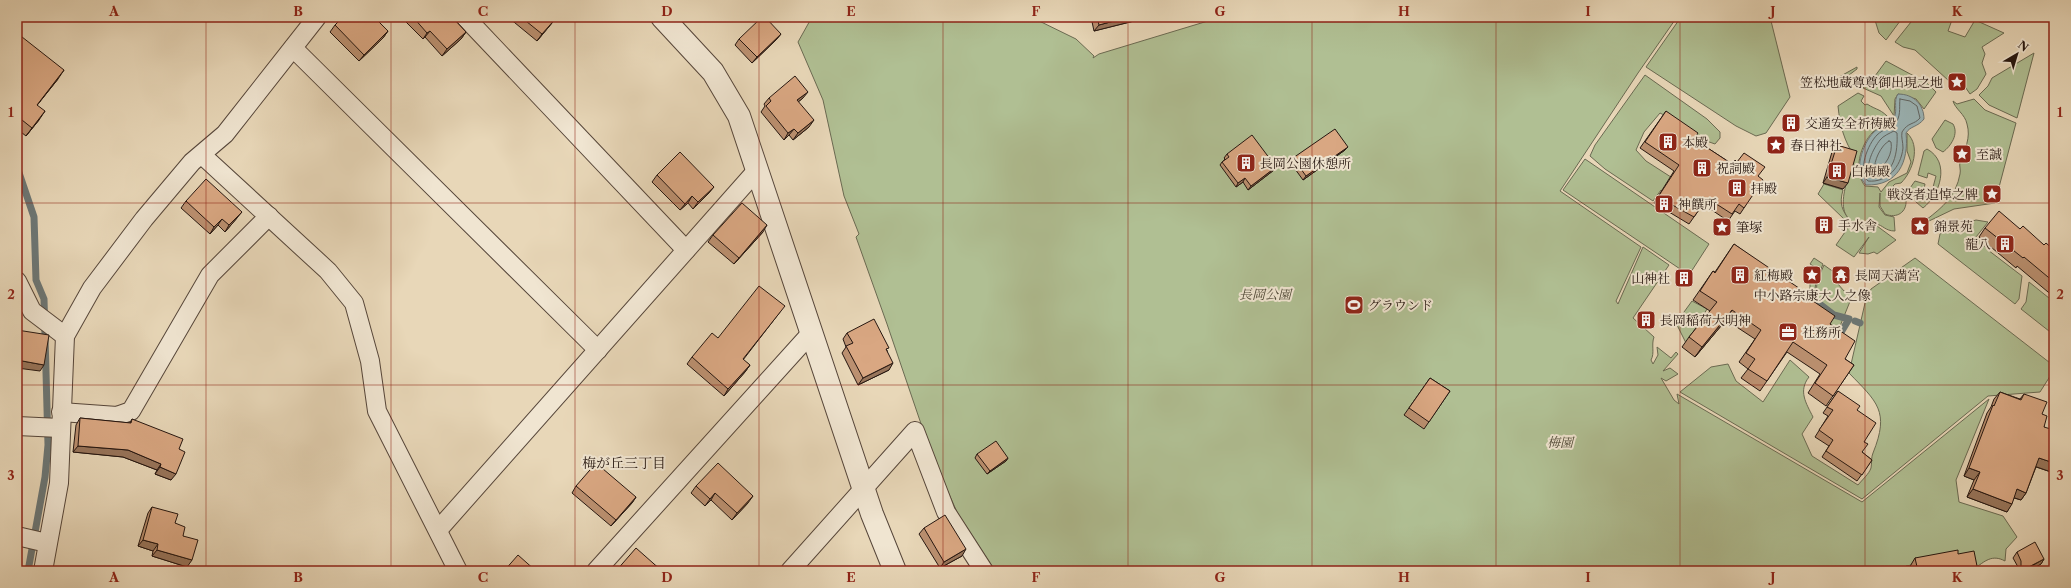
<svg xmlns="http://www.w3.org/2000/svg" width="2071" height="588" font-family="'Libre Caslon Text','Noto Serif JP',serif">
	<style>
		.green { fill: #b0bf93; stroke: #6a6a52 }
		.water { fill: #9cb7ba; stroke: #6c7776 }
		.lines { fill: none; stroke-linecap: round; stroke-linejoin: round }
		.shore { stroke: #606665; stroke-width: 1 }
		.stream { stroke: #6c7776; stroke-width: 7 }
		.minor-casing { stroke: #56463a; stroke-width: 20 }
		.tertiary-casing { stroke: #56463a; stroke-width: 24 }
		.minor { stroke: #f0e5d1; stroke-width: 18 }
		.tertiary { stroke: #f0e5d1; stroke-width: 22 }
		.wall { fill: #bb9070; stroke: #251610 }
		.shaded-wall { fill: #98755b; stroke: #251610 }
		.building { fill: #d9a782; stroke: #251610 }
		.grid { fill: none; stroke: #8f2418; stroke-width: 1; stroke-opacity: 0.55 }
		.labels { text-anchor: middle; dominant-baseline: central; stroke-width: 4; stroke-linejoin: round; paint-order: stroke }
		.poi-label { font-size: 13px; fill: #251610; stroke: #f0e5d1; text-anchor: start }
		.park-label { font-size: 13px; font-style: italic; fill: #4f4937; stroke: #f0e5d1 }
		.neighbourhood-label { font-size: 14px; fill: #251610; stroke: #f0e5d1 }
		.neatline { fill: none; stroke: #8f2418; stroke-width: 1.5 }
		.grid-label { font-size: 13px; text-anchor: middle; font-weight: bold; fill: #8f2418 }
	</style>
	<rect width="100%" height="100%" fill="#e8d7b8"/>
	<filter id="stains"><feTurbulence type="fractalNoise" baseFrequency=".005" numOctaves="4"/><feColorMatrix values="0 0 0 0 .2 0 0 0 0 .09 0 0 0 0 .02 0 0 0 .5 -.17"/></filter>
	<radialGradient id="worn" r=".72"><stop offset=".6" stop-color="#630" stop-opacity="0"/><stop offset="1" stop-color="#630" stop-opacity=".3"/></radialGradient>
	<g class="green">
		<path d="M812,17H1031L1076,39L1094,56L1093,58L1099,54L1221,17H1677L1638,73L1560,191L1641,247L1616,301L1618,304L1643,247L1669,265L1633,318L1654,337C1651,345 1655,353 1651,360L1653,364L1658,355L1657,347L1671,358L1676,352L1678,354L1663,371L1670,368L1678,374L1666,381L1661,378L1674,400L1679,404L1677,394L1862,502L1989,399L1956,480L1959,502L2003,516L2017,537L2006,549L2005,561C1992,554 1985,561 1974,569L1969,555L1906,566V571H995L957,512L932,456L887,324L856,237L859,234L844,196L823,100L798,42Z"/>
		<polygon points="1681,17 1770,17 1790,97 1766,133 1756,136 1736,126 1646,67"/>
		<polygon points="1874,17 1903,17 1886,40 1879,33"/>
		<polygon points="1915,17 1953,17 1948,31 1965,37 1975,20 2004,33 1982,47 1985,54 1982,63 1986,74 1977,89 1970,94 1959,78 1949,81 1915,50 1903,47 1895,42"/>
		<polygon points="2034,53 2017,118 1989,105 1979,95 1988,86 1992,78"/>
		<polygon points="1886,61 1927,83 1936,92 1924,109 1916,99 1898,94 1895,99 1894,116 1881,96 1863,88 1875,76"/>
		<polygon points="1857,67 1857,69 1841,81 1819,88"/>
		<path d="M1645,75L1707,119L1720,132V138L1715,144C1694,138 1679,122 1660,113L1644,132L1636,150L1646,161L1674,179L1677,200L1661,190L1653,201L1605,169L1590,156L1595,145Z"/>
		<path d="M1858,93L1864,96L1861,101L1865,105L1867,104C1878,111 1880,108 1891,120C1886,125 1878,127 1873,132C1860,145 1853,171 1865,186L1878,187L1881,192L1889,182L1907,173L1911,162L1907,151V133C1921,146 1913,171 1901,183L1895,184L1893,186L1900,192L1906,200C1907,212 1897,219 1885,214L1880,206V193L1879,207L1885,215L1894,217L1895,231C1885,231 1883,225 1876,224C1872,223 1867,225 1863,225C1828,221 1849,176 1855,157C1844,141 1840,126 1838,106Z"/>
		<path d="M1974,99L1985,110L2016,123L1998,191L1989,189L1987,198L1996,200L1995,203L1954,209L1929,221L1926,220C1943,207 1956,196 1960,174C1961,170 1959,166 1960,162C1965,149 1971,138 1967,124C1965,114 1955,109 1953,101L1957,104Z"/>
		<path d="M1945,120L1953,124C1959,134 1951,146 1943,152L1936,148L1932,139Z"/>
		<path d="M1927,149C1951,162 1940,195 1923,208L1916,202L1910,188L1915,181L1925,184L1924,189L1932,191L1936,176L1928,173L1927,178L1918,175L1924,151Z"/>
		<polygon points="1585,159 1709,244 1689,275 1563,190"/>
		<path d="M1824,184L1843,190C1839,204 1842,210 1850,221L1849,222L1844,219L1818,194Z"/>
		<polygon points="1976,220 1988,222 1976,237 1988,250 2022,276 2019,299 2015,304 1938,244 1940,234 1947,229"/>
		<polygon points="1852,222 1863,226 1877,226 1896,240 1877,254 1874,252 1868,254 1859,253 1869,237 1854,257 1836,245"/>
		<polygon points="1814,258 1823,264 1816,281 1813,306 1810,304 1810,280 1815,280 1815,267 1810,264"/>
		<path d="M1915,258L2054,366V370L2040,392L1988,396L1862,499L1680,392L1711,367L1728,364L1736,381L1763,402L1790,360L1809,377C1798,391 1806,403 1813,417L1802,434L1812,456L1858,485C1862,480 1869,474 1871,468C1872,463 1871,457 1873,453C1890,411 1877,402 1849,373L1865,303L1871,289Z"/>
		<polygon points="1824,265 1842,278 1838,284 1844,291 1853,294 1834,341 1815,312 1817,281"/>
		<polygon points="2029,282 2054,302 2054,335 2021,309 2026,302"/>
		<polygon points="1692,301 1707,309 1694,331 1699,336 1686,343 1676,323"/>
	</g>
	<path class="water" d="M1898,94C1914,94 1924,105 1924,119C1918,127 1910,126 1906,133C1909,162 1898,186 1866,185C1853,172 1862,144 1874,132C1880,126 1889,126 1894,118C1898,110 1893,101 1898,94Z"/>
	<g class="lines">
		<g class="shore">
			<path d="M1900,99L1910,101L1917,106L1920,118C1914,125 1908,122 1902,132C1901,137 1903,142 1903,148C1901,167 1887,183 1868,181C1857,171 1868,144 1877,135C1883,129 1892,128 1897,121C1901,113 1899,106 1900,99Z"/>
			<path d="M1894,131L1897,133C1898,150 1895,179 1870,176C1865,165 1873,149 1880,140C1883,136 1890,133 1894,131Z"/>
			<path d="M1889,141L1891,142C1893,153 1886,167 1875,170C1873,162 1881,145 1889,141Z"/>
		</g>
		<g class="stream">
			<polyline points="17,167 34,217 36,280 44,299 48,445 45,477 28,571"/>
			<polyline points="1817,302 1834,315 1849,319 1837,339"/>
			<polyline points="1855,321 1860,323"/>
		</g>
		<g class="minor-casing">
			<g id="minor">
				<polyline points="465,17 686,250"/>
				<polyline points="293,48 598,350"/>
				<polyline points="202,155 328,271 354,303 370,361 377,411 458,571"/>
				<polyline points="17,281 32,311 65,336"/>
				<polyline points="61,412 117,416 131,411 210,275 269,216"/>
				<polyline points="17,426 60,428"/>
				<polyline points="438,530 758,169"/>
				<polyline points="17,536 47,543"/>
				<polyline points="43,571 59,483 65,336 92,288 144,219 192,162 225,134 317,17"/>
				<polyline points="596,571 812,332"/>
				<polyline points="790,571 915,431 946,512 984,571"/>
			</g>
		</g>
		<g class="tertiary-casing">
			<polyline id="tertiary" points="662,17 713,72 739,116 872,514 895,571"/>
		</g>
		<use href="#minor" class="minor"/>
		<use href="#tertiary" class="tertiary"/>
	</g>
	<g class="wall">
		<polygon points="410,17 452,17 466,32 461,39 442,56 425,37 423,39 406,22"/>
		<polygon points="510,17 557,17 537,41 509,18"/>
		<polygon points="1091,17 1150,17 1094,31"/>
		<polygon points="335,25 388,31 383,38 359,61 330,32"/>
		<polygon points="17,33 58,79 37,105 39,120 26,136 17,129"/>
		<polygon points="781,34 776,40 752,63 735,45 739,39"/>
		<polygon points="769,98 803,98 798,102 809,127 793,140 789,135 784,140 761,112 765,106 764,104"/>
		<polygon points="1666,111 1694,139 1732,164 1758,176 1744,208 1740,214 1735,211 1728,221 1703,204 1689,224 1654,203 1674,171 1640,148"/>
		<polygon points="1837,145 1843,189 1823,183 1832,152"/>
		<polygon points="1345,150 1303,180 1290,162 1293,158"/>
		<polygon points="1227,154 1276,167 1274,170 1248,190 1243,182 1236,187 1220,165 1222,162 1225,159 1224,158"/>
		<polygon points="657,175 709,193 693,209 688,203 680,210 652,182"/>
		<polygon points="186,201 237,218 225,232 218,225 210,234 181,208"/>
		<polygon points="1985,228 2020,229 2044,245 2054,250 2054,297 2017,266 2016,268 1979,237"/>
		<polygon points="763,232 734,264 708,242 713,235"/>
		<polygon points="1734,244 1813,301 1830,324 1845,359 1854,365 1826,406 1808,393 1820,374 1787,352 1760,391 1741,378 1748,369 1739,362 1755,339 1726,320 1695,357 1682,347 1689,337 1710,311 1693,300 1713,271 1715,272"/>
		<polygon points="780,312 743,360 750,365 745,372 724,396 687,364 692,357 718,338"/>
		<polygon points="847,333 887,350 889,370 858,385 842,353 846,347 843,339"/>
		<polygon points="1430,378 1450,391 1424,429 1404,415"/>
		<polygon points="1838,391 1857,410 1864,442 1862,452 1872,460 1857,481 1822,457 1829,446 1815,437 1828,416 1823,413"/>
		<polygon points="2000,392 2020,399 2024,394 2042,414 2044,427 2054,473 2036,467 2026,493 2021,500 2014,498 2007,512 1967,497 1974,480 1964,476 1987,413 1991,407 1994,399"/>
		<polygon points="80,418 130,423 132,419 179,449 171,480 155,474 157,470 123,457 73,452 76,425"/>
		<polygon points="977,454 1008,458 1006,461 987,474 975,458"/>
		<polygon points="576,486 636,497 632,503 611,526 572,493"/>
		<polygon points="696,486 748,503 732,520 711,500 705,506 691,493"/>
		<polygon points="152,507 175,523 183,536 187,567 152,556 153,551 138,546 148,513"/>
		<polygon points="924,528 962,556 940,568 919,534"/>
		<polygon points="2017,552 2044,559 2041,564 2029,571 2018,571 2018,567 2013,558"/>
		<polygon points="1915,558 1978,571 1909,571 1909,568"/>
	</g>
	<g class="shaded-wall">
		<polygon points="557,17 537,41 542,34"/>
		<polygon points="1129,17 1150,17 1094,31 1099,25"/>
		<polygon points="388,31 383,38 359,61 364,55"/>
		<polygon points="430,31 425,37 423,39 427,33"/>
		<polygon points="466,32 461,39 442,56 447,49"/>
		<polygon points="781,34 776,40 752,63 757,57"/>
		<polygon points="64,70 58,79 31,113 37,105"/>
		<polygon points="808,92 803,98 792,107 797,100"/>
		<polygon points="45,111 39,120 26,136 32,128"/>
		<polygon points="814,120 809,127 793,140 798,133"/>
		<polygon points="794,129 789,135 784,140 788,133"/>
		<polygon points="1348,147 1345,150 1303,180 1306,176"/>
		<polygon points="1276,167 1274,170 1248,190 1251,186"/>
		<polygon points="1827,177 1848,183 1843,189 1823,183"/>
		<polygon points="1245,178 1243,182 1236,187 1238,183"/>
		<polygon points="714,187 709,193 693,209 698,202"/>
		<polygon points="692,196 688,203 680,210 685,204"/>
		<polygon points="242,212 237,218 225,232 229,225"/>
		<polygon points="222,219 218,225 210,234 214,227"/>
		<polygon points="767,225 763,232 734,264 739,258"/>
		<polygon points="1732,310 1726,320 1695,357 1702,347"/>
		<polygon points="17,360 44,365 40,371 17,368"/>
		<polygon points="893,363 889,370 858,385 863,378"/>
		<polygon points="750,365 745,372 724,396 728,389"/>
		<polygon points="78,446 128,450 161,464 157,470 123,457 73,452"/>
		<polygon points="1008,458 1006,461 987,474 990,471"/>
		<polygon points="2039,458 2054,463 2054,473 2034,466"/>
		<polygon points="160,467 176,474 171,480 155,474"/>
		<polygon points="1969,468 1980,472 1974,480 1964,476"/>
		<polygon points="1973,489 2012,504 2007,512 1967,497"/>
		<polygon points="2017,489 2026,493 2021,500 2012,497"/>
		<polygon points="715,493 711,500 705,506 710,499"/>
		<polygon points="753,496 748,503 732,520 737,513"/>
		<polygon points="636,497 632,503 611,526 616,520"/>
		<polygon points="143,540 158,544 153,551 138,546"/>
		<polygon points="966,549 962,556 940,568 944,562"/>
		<polygon points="157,550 192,560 187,567 152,556"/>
		<polygon points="2044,559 2041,564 2029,571 2023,571"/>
	</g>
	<g class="building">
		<polygon points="343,17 374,17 388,31 364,55 335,25"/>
		<polygon points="413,17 452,17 466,32 447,49 430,31 427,33"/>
		<polygon points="521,17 557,17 542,34"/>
		<polygon points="762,17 765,17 781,34 757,57 739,39"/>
		<polygon points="1097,17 1129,17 1099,25"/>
		<polygon points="17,33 64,70 37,105 45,111 32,128 17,116"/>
		<polygon points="795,76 808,92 797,100 814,120 798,133 794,129 788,133 766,106 771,101 769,98"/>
		<polygon points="1666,111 1698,133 1694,139 1732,164 1735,160 1737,162 1744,153 1765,167 1758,176 1763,180 1744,208 1739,204 1732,214 1707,198 1694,217 1658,197 1679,165 1645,142"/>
		<polygon points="1335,129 1348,147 1306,176 1293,158"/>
		<polygon points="1252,135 1276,167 1251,186 1245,178 1238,183 1222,162 1229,157 1227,154"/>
		<polygon points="1837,145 1857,151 1848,183 1827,177"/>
		<polygon points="680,152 714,187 698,202 692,196 685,204 657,175"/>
		<polygon points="206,179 242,212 229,225 222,219 214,227 186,201"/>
		<polygon points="742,203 767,225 739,258 713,235"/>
		<polygon points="1999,211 2020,229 2023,226 2044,245 2046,243 2054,250 2054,282 2024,257 2023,258 1985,228"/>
		<polygon points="1734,244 1815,299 1813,301 1835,316 1830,324 1855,341 1845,359 1854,365 1833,396 1815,383 1827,365 1793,342 1767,381 1748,369 1755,359 1746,353 1761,330 1732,310 1702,347 1689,337 1717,302 1700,291 1713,271 1715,273"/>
		<polygon points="759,286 785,306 743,359 750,365 728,389 692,357 712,333 718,338"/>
		<polygon points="874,319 889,348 886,349 893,363 863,378 846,346 853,343 847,333"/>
		<polygon points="17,330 49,335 44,365 17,360"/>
		<polygon points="1430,378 1450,391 1429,422 1409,408"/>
		<polygon points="1838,391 1860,406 1857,410 1876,423 1864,442 1868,444 1862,452 1872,460 1862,475 1826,451 1833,440 1819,430 1833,410 1827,407"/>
		<polygon points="2000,392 2021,400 2024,394 2047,402 2042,414 2047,416 2044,427 2054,430 2054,463 2039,458 2026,493 2017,489 2012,504 1973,489 1980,472 1969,468 1993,405 1994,406"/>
		<polygon points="80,418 131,423 132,419 183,439 179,449 185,452 176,474 160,467 161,464 128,450 78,446"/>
		<polygon points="996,441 1008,458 990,471 977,454"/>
		<polygon points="596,463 636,497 616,520 576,486"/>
		<polygon points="718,463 753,496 737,513 715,493 710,499 696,486"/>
		<polygon points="152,507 178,514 175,523 185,527 183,536 198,540 192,560 157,550 158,544 143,540"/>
		<polygon points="945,515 966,549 944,562 924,528"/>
		<polygon points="2035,542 2044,559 2021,571 2021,561 2017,552"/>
		<polygon points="636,548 662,571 616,571"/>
		<polygon points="1958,550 1958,554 1974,551 1978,571 1918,571 1915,558"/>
		<polygon points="518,555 536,571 504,571"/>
	</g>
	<path class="grid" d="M206,17V571M391,17V571M575,17V571M759,17V571M943,17V571M1128,17V571M1312,17V571M1496,17V571M1680,17V571M1865,17V571M17,203H2054M17,385H2054"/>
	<defs>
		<g id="sight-square" transform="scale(1)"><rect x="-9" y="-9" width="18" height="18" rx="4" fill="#8f2418" stroke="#f0e5d1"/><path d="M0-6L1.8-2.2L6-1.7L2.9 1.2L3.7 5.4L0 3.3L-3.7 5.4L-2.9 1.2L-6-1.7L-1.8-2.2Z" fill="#fff"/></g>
		<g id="building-square" transform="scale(1)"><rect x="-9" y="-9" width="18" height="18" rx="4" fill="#8f2418" stroke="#f0e5d1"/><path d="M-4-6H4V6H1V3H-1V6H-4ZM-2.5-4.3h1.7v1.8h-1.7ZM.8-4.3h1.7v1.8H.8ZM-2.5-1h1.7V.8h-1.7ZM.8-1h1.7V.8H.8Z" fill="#fff"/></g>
		<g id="temple-square" transform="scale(1)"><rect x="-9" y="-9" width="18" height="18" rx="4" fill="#8f2418" stroke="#f0e5d1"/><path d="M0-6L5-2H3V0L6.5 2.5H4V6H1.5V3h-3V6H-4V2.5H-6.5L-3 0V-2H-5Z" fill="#fff"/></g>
		<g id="stadium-square" transform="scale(1)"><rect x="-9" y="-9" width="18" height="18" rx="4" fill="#8f2418" stroke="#f0e5d1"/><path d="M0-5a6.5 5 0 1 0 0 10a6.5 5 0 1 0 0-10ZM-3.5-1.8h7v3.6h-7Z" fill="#fff"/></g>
		<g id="office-square" transform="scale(1)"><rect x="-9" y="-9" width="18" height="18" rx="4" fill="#8f2418" stroke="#f0e5d1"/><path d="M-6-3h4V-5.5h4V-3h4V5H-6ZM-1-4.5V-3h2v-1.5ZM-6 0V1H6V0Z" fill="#fff"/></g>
	</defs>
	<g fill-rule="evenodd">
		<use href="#sight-square" x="1957" y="82"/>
		<use href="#building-square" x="1791" y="123"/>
		<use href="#building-square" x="1668" y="142"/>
		<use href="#sight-square" x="1776" y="145"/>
		<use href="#sight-square" x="1962" y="154"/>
		<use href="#building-square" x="1246" y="163"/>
		<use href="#building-square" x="1702" y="168"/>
		<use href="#building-square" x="1837" y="171"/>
		<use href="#building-square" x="1737" y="188"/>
		<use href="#sight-square" x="1992" y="194"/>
		<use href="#building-square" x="1664" y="204"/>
		<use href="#building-square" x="1824" y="225"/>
		<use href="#sight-square" x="1920" y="226"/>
		<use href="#sight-square" x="1722" y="227"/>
		<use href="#building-square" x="2005" y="244"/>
		<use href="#building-square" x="1740" y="275"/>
		<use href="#sight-square" x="1812" y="275"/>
		<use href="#temple-square" x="1841" y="275"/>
		<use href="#building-square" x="1684" y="278"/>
		<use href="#stadium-square" x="1354" y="305"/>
		<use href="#building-square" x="1646" y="320"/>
		<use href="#office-square" x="1788" y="332"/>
	</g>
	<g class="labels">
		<g class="poi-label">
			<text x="1943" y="82" text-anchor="end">笠松地蔵尊尊御出現之地</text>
			<text x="1805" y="123">交通安全祈祷殿</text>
			<text x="1682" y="142">本殿</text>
			<text x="1790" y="145">春日神社</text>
			<text x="1976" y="154">至誠</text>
			<text x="1260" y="163">長岡公園休憩所</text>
			<text x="1716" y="168">祝詞殿</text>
			<text x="1851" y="171">白梅殿</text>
			<text x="1751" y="188">拝殿</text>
			<text x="1978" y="194" text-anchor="end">戦没者追悼之牌</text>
			<text x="1678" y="204">神饌所</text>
			<text x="1838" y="225">手水舎</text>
			<text x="1934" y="226">錦景苑</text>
			<text x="1736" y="227">筆塚</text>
			<text x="1991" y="244" text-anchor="end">龍八</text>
			<text x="1754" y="275">紅梅殿</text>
			<text x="1855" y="275">長岡天満宮</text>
			<text x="1670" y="278" text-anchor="end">山神社</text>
			<text x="1812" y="295" text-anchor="middle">中小路宗康大人之像</text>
			<text x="1368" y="305">グラウンド</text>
			<text x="1660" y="320">長岡稲荷大明神</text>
			<text x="1802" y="332">社務所</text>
		</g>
		<g class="park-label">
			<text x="1265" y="294">長岡公園</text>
			<text x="1560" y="442">梅園</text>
		</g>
		<g class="neighbourhood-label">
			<text x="624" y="463">梅が丘三丁目</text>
		</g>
	</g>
	<rect width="2071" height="588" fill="none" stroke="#e8d7b8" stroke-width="44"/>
	<g transform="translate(2017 54) rotate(38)" stroke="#f0e5d1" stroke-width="3" paint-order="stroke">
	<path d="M0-3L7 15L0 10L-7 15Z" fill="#251610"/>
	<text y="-6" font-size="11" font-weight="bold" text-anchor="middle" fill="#251610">N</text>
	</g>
	<rect x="22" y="22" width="2027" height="544" class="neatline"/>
	<g class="grid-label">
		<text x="114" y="16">A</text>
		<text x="298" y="16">B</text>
		<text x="483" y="16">C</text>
		<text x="667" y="16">D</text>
		<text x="851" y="16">E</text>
		<text x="1036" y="16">F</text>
		<text x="1220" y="16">G</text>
		<text x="1404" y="16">H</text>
		<text x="1588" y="16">I</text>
		<text x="1773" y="16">J</text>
		<text x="1957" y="16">K</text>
		<text x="11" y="117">1</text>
		<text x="2060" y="117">1</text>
		<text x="11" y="299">2</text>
		<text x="2060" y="299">2</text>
		<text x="11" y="480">3</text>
		<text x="2060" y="480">3</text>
		<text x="114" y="582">A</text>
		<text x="298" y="582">B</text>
		<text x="483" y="582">C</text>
		<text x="667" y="582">D</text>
		<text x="851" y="582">E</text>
		<text x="1036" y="582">F</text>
		<text x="1220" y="582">G</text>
		<text x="1404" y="582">H</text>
		<text x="1588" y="582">I</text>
		<text x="1773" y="582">J</text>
		<text x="1957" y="582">K</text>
	</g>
	<rect width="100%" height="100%" filter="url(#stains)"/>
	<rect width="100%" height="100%" fill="url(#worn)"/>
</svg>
